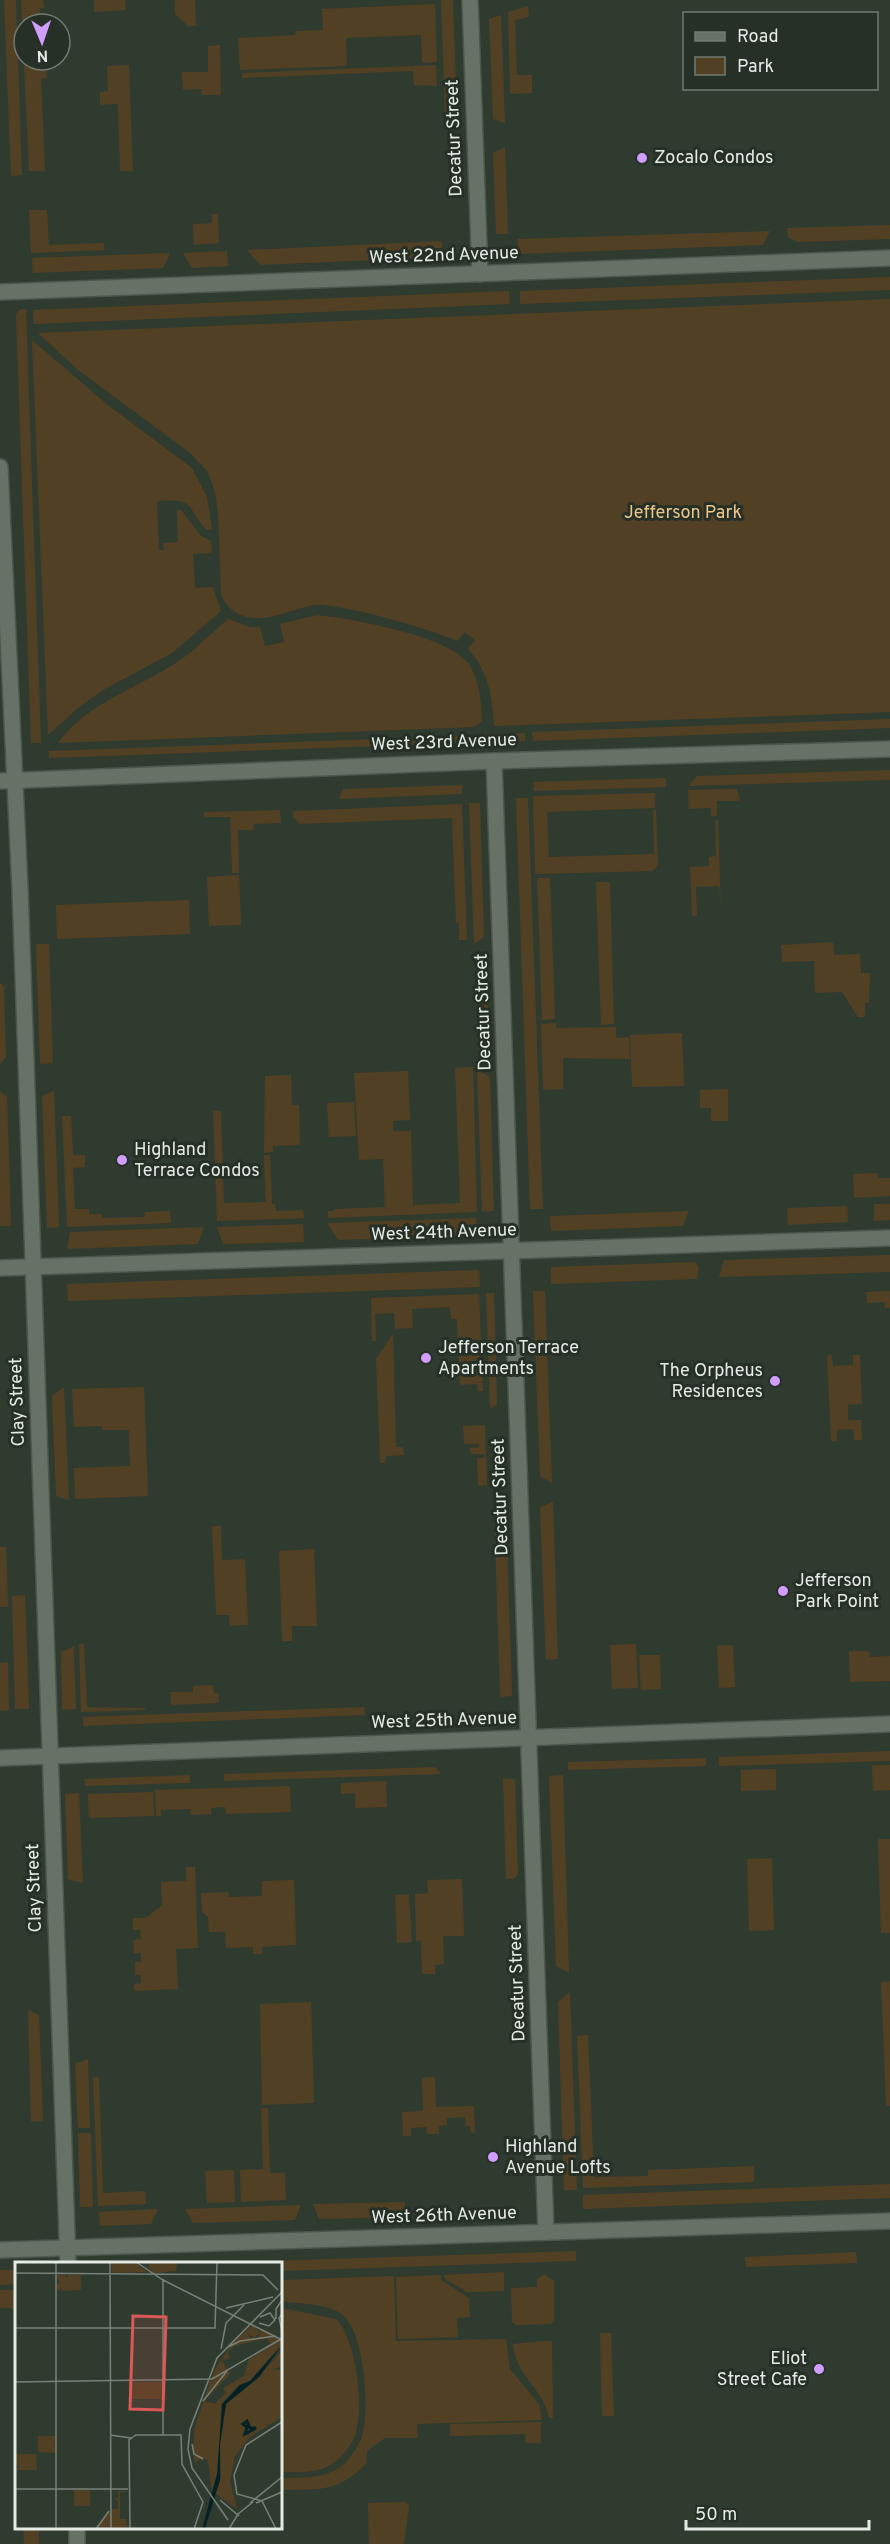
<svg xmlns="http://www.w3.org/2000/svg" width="890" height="2544" font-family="Overpass,sans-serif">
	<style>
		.green { fill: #514023 }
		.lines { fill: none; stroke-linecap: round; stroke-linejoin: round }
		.street-casing { stroke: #4d564d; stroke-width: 18 }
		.secondary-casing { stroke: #4d564d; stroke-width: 18 }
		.street { stroke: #667266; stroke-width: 15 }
		.secondary { stroke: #667266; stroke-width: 15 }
		.poi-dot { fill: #d19dfe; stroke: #263026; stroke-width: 2 }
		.labels { text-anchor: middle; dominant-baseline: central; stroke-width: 6; stroke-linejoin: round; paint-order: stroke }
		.street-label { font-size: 18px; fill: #e4ebe4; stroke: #263026 }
		.poi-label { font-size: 18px; fill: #e4ebe4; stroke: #263026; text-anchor: start }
		.park-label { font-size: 18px; fill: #ebc589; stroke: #263026 }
		.inset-river { fill: none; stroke: #042125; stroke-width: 3 }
		.inset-road { fill: none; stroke: #788178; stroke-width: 1.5 }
		.view { fill: #da5957; fill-opacity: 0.15; stroke: #da5957; stroke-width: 3 }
		.inset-edge { fill: none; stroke: #e4ebe4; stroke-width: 3 }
	</style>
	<rect width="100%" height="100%" fill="#303b30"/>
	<g class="green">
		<polygon points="4,0 16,0 22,175 11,176"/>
		<polygon points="21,0 43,0 44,8 40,8 41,24 24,24 24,60 49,60 46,78 41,79 45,171 29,171"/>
		<polygon points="94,0 125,0 126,10 94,12"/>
		<polygon points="175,0 195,0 196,26 188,26 175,14"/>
		<polygon points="441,0 453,0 457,118 445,119"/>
		<polygon points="435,4 437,62 422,63 421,35 346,38 347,66 240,70 238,38 295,35 296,31 323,30 322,9"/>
		<polygon points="528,6 529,17 515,20 517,75 532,75 532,93 510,94 508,12"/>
		<polygon points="501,15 505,123 493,119 489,19"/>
		<polygon points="220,45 221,95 202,95 201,89 183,90 182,72 208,72 208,46"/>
		<polygon points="129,65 133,171 120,171 118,104 100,105 100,92 108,91 107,66"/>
		<polygon points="436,65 437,86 414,85 413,71 242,78 242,73"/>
		<polygon points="505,147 508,234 496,234 493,153"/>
		<polygon points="29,210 47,210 49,245 104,243 104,250 31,253"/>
		<polygon points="212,214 218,214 219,243 194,245 193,224 212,223"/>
		<polygon points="890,225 890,239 798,242 788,237 787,228"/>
		<polygon points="770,231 763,245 518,254 518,239"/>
		<polygon points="442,241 442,257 260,265 247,250"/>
		<polygon points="227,251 228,266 192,268 183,253"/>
		<polygon points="170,253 163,268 33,273 32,258"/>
		<polygon points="890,277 890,290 520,304 520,291"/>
		<polygon points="509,291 510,304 34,324 33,310"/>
		<path d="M890,299V712L494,726C492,697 489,671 468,649L475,640L465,632L457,641C434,630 337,602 314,605C291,609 271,622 247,617C234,614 225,605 221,594L218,512L215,492L208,472L189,452L78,370L38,333Z"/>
		<polygon points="21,309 26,309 41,743 31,743 16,314"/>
		<path d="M32,340L109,406L192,468L207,497L212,530H206C185,504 195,499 157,501L159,550H164L163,543L178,542L177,510H181L201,536L211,541L212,553L193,554L195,588L213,587L221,611L172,653L103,690L78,708L48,735Z"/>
		<path d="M317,615C352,619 446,635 468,663C480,679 481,702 482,721L474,727L58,743C89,701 137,689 179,661C196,649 212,633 228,619L250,627H260L265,646L284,642L280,624Z"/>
		<polygon points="890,719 890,728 533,741 532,732"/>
		<polygon points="525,733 525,741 483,743 483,734"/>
		<polygon points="459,736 459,743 49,758 49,751"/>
		<polygon points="890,770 890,780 688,786 697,776"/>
		<polygon points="666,778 666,787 534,791 533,782"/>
		<polygon points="462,785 462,794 339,799 343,789"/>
		<polygon points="737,789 740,801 717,801 717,816 711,816 711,808 689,809 688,790"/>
		<polygon points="655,793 655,808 547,812 549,857 654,854 653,810 656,810 658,865 653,871 535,874 533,796"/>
		<polygon points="516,798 528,798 543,1209 530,1209"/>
		<polygon points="469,803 480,803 484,937 474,944"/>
		<polygon points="462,804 467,940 459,940 459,923 456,922 452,818 300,824 293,816 293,811"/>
		<polygon points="280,810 281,823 254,824 253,830 238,830 239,873 232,873 230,817 204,817 204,812"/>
		<polygon points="718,820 721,911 719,886 696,887 697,916 692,916 690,867 709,866 709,857 716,856 715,821"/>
		<polygon points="239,875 241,925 209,926 207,877"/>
		<polygon points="537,878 550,878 555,1019 542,1020"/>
		<polygon points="596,882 610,882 614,1024 601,1025"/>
		<polygon points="189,900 190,934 57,939 56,905"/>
		<polygon points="833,942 834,955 860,954 861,973 870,973 869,1003 865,1003 865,1017 858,1017 842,992 815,993 814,961 782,962 781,945"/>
		<polygon points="36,944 49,944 53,1063 40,1064"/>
		<polygon points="475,956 486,961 489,1053 478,1054"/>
		<polygon points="0,983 4,986 6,1057 0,1064"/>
		<polygon points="556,1023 557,1028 616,1027 616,1038 629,1037 630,1059 563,1058 563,1089 543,1090 541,1024"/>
		<polygon points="682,1033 684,1086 632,1087 630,1035"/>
		<polygon points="473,1067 477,1212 328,1218 328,1211 334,1211 335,1209 385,1207 383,1159 359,1160 354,1073 408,1071 410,1120 393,1121 393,1131 411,1131 413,1207 414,1205 460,1203 455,1068"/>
		<polygon points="477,1069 490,1077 494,1211 482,1212"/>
		<polygon points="291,1075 292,1105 299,1105 300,1145 273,1146 273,1152 264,1153 265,1076"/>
		<polygon points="728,1089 728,1121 711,1121 711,1108 700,1108 700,1090"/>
		<polygon points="0,1091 7,1097 11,1226 0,1226"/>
		<polygon points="54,1091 59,1227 47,1228 42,1096"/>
		<polygon points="354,1102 356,1136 329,1137 327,1103"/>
		<polygon points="213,1111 221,1111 224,1203 266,1202 264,1155 270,1155 272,1204 275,1204 276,1211 303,1210 304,1218 217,1221"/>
		<polygon points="62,1116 71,1116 73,1155 85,1155 85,1167 73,1168 75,1209 89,1209 89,1214 101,1214 102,1218 144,1217 145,1212 170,1211 171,1223 67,1227"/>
		<polygon points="877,1173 878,1178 890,1178 890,1196 854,1198 853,1174"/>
		<polygon points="874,1204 890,1204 890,1220 874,1221"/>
		<polygon points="847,1206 848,1222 788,1225 787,1208"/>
		<polygon points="689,1211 683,1226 551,1231 550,1216"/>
		<polygon points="476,1218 477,1235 338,1240 327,1223"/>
		<polygon points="303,1224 304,1242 223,1244 217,1227"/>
		<polygon points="204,1227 198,1244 67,1249 70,1232"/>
		<polygon points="890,1255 890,1272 719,1277 724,1260"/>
		<polygon points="695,1262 699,1268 697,1279 551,1284 551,1267"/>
		<polygon points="479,1270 480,1287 68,1301 67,1284"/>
		<polygon points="533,1291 545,1291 552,1483 540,1476"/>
		<polygon points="890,1291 890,1308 885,1308 884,1302 867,1303 866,1292"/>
		<polygon points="486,1293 494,1293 497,1404 490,1409"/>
		<polygon points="479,1294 483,1391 478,1391 477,1384 460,1385 457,1319 451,1319 450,1307 412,1309 413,1328 395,1329 394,1313 375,1314 376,1341 372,1341 371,1298"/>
		<polygon points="393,1334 396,1447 403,1447 404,1455 386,1456 385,1463 380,1463 376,1359"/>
		<polygon points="827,1355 832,1355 833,1366 853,1365 853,1355 860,1355 862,1404 848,1405 848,1420 861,1420 862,1440 854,1440 853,1429 837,1430 837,1441 831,1441"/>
		<polygon points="64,1387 69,1500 56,1496 52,1396"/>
		<polygon points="144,1387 148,1496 75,1499 74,1468 130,1466 129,1430 102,1430 102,1426 74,1427 72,1389"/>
		<polygon points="485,1425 487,1485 478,1486 477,1458 484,1458 484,1454 471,1454 470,1448 479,1447 479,1444 464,1444 463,1426"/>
		<polygon points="553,1502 558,1659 546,1660 540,1507"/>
		<polygon points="494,1506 506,1511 512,1696 500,1697"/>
		<polygon points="212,1526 221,1526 222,1560 245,1559 248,1625 230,1626 229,1615 216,1615"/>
		<polygon points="0,1547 6,1547 8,1607 0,1607"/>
		<polygon points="314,1549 317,1626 292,1626 292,1641 282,1641 279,1551"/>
		<polygon points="25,1595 29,1709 15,1709 12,1596"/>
		<polygon points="84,1643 87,1707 145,1708 145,1710 81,1712 79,1644"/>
		<polygon points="636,1644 638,1688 612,1689 610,1645"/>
		<polygon points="733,1645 735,1687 719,1688 717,1646"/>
		<polygon points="74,1646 76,1709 62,1710 61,1652"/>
		<polygon points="849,1651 869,1651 870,1657 890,1656 890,1681 850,1682"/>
		<polygon points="639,1655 660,1655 661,1689 641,1690"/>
		<polygon points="8,1662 9,1710 0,1711 0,1663"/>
		<polygon points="213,1685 214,1693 218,1693 219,1703 171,1705 170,1692 193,1692 193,1686"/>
		<polygon points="364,1707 365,1715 83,1726 83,1717"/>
		<polygon points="890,1751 890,1761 719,1766 719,1757"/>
		<polygon points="706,1758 706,1766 568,1770 568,1762"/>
		<polygon points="872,1765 890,1765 890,1790 873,1791"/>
		<polygon points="435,1767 441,1774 224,1781 224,1774"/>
		<polygon points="776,1769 776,1790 741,1791 741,1770"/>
		<polygon points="190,1775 190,1783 85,1786 84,1779"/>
		<polygon points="563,1775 569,1973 556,1966 549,1776"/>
		<polygon points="503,1778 515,1779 518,1874 514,1879 506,1879"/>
		<polygon points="386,1781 387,1807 355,1808 355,1793 341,1794 341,1783"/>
		<polygon points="290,1786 291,1812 226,1814 225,1807 211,1808 211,1814 191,1815 190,1809 161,1810 161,1816 156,1816 155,1790"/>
		<polygon points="153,1792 154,1816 89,1818 88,1794"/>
		<polygon points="79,1793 83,1883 68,1879 65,1794"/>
		<polygon points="878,1839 890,1839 890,1933 881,1933"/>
		<polygon points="772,1858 774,1930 749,1931 747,1859"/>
		<polygon points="186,1867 195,1867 198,1948 176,1949 178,1989 134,1991 134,1984 141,1983 141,1975 135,1975 135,1962 141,1962 141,1953 134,1953 133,1940 141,1939 140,1930 133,1930 133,1918 146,1918 162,1905 161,1882 186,1881"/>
		<polygon points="462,1879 464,1936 443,1936 444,1964 435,1965 435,1974 422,1974 421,1941 416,1941 415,1894 428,1893 427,1880"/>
		<polygon points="294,1880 296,1945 262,1947 262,1954 253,1954 253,1947 226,1948 225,1932 209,1932 208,1917 202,1912 201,1893 228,1892 229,1897 262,1896 262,1881"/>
		<polygon points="409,1894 412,1942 397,1943 395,1895"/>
		<polygon points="890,1981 890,2106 886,2106 881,1982"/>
		<polygon points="570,1992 577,2190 564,2190 558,2002"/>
		<polygon points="311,2002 314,2103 262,2105 260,2004"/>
		<polygon points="28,2010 39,2015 43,2121 31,2122"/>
		<polygon points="588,2035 594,2177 648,2176 648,2170 754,2166 754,2182 583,2188 577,2036"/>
		<polygon points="88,2059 90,2128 78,2128 75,2064"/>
		<polygon points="99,2077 103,2193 145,2191 146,2204 98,2206 93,2078"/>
		<polygon points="435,2077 436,2107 474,2106 475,2133 471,2133 470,2126 466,2126 465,2117 447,2118 447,2125 439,2126 439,2134 427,2134 426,2127 411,2128 411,2136 403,2136 402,2112 423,2111 422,2078"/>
		<polygon points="261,2108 268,2108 270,2173 285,2173 286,2200 241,2202 240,2170 263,2169"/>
		<polygon points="78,2133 91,2133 93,2207 80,2207"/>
		<polygon points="234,2170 235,2202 207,2203 205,2171"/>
		<polygon points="890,2184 890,2198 583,2209 583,2195"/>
		<polygon points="405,2202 405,2217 319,2219 313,2204"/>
		<polygon points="301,2205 295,2220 193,2223 185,2209"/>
		<polygon points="158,2209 151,2224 100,2226 99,2212"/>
		<polygon points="576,2251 576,2261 281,2271 280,2264 207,2263"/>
		<polygon points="856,2252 857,2263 746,2267 745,2257"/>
		<polygon points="0,2270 16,2270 16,2284 0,2285"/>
		<polygon points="504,2272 504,2291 467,2292 445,2279 444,2275"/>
		<polygon points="544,2274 554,2281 554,2320 551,2324 516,2325 512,2322 511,2288 537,2287 537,2279"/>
		<polygon points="441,2275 441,2280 469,2298 470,2317 457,2318 458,2337 398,2339 396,2277"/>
		<path d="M394,2276L396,2341L506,2339L510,2369L539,2404L542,2420L417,2424L418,2438H385L367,2451L366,2464C336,2493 321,2489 281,2490V2478C305,2478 332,2479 349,2459C353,2454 358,2445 361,2439C371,2414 365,2326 339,2312C323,2303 299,2304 281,2301V2280Z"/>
		<polygon points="0,2290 16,2290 16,2313 11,2308 0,2308"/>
		<path d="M281,2308L336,2319C356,2338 366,2411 354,2438C349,2448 340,2460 330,2465C315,2474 297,2472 281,2472Z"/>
		<polygon points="600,2333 611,2333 614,2416 602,2416"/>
		<path d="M546,2341H552L553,2418H549C542,2385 516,2378 513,2344Z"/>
		<polygon points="541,2422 541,2443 526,2443 525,2434 450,2436 450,2424"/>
		<polygon points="405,2502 409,2505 404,2544 369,2544 368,2503"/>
		<polygon points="23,2528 39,2528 39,2544 24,2544"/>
	</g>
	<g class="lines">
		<g class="street-casing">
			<g id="street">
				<polyline points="470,0 480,274"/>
				<polyline points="0,292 890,258"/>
				<polyline points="494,761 546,2232"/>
				<polyline points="0,1268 890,1238"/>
				<polyline points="0,1758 890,1724"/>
			</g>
		</g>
		<g class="secondary-casing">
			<g id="secondary">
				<polyline points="0,467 20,889 68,2264"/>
				<polyline points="0,781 494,761 890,749"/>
				<polyline points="0,2250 890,2221"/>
				<polyline points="77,2528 77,2544"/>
			</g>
		</g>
		<use href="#street" class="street"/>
		<use href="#secondary" class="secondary"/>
	</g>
	<g class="poi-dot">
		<circle cx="642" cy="158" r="6"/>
		<circle cx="122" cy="1160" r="6"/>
		<circle cx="426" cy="1358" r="6"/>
		<circle cx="775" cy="1381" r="6"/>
		<circle cx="783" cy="1591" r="6"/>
		<circle cx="493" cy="2157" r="6"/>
		<circle cx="819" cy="2369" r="6"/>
	</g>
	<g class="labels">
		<g class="street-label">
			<text transform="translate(455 138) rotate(-92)">Decatur Street</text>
			<text transform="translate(444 256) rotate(-2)">West 22nd Avenue</text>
			<text transform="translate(444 743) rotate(-2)">West 23rd Avenue</text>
			<text transform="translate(484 1012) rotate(-92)">Decatur Street</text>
			<text transform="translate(444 1233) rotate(-2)">West 24th Avenue</text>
			<text transform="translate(18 1402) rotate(-92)">Clay Street</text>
			<text transform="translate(501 1497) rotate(-92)">Decatur Street</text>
			<text transform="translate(444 1721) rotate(-2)">West 25th Avenue</text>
			<text transform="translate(35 1888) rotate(-92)">Clay Street</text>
			<text transform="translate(518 1983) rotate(-92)">Decatur Street</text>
			<text transform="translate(444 2216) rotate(-2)">West 26th Avenue</text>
		</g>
		<g class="poi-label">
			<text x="654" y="158">Zocalo Condos</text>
			<text x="134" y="1150">Highland<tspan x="134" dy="21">Terrace Condos</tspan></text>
			<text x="438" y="1348">Jefferson Terrace<tspan x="438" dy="21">Apartments</tspan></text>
			<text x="763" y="1371" text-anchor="end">The Orpheus<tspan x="763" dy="21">Residences</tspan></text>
			<text x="795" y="1581">Jefferson<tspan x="795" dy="21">Park Point</tspan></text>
			<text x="505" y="2147">Highland<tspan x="505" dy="21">Avenue Lofts</tspan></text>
			<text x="807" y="2359" text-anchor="end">Eliot<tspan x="807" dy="21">Street Cafe</tspan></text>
		</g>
		<g class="park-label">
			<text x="683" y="513">Jefferson Park</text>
		</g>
	</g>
	<g transform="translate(15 2262)">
		<rect width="267" height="267" fill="#303b30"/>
		<path d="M96,0H119L132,10L97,11ZM136,0H162L161,9L139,11L133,5ZM41,13H50L53,17L52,13H66V28L46,29L47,26L42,29L41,21L45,22ZM238,63L245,71L239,76L233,71L235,76L240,77L244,75L246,71L245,66L264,78L250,86L256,82L252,76L219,84L213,90L214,97L207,98L215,112L189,139L200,142L211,131L208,126L229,114L234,97L267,77V83L235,119L224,123L207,142L203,213L197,230L193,198L186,196L180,201L178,193L185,196L178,190L179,169L195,119L202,104L219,80ZM267,88V104L257,108H267V155L235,175L220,194L215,220L222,247L200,231L206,215L205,182L211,142L241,118ZM114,120H147V137H114ZM23,174H40V191L23,190ZM0,192H21L22,208H0L3,206ZM59,228H75V244H59ZM103,229H111V235V230H105V257H111L113,267H79L97,247H103V239L99,236H103Z" fill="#514023"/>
		<path d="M267,83L244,115L211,142L205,182V218L190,267H187L202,212L207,142L225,123L235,119Z" fill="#042125"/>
		<path class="inset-river" d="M232,159L235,166H241L230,172L232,165L228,162Z"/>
		<path class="inset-road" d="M95,0L96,267M121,0L148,18L267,78M0,11L248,13L263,28M148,17V173M211,46L258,35M267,52L264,56L267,69M261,57V47L267,38M244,61L254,64L260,58L255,51L245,55M0,66H200L202,0M213,85L225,79L261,74M206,87L211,61L229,43M0,120L197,117L266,77M188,139L212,109M95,173L116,176M177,182L179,192L188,197M0,227H113M205,238L224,254M235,241L267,215M241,241L267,230M213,258L177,206L173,187L175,167L202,96L267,30M41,267V0M81,267L94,249M115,267L114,178L121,173H166L167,202L188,240L179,267M214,267L223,252L238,240M261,267L247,239L222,232L219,213L231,183L267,160"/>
		<path class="view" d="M118,54L151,55L148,148L115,147Z"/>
		<rect width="267" height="267" class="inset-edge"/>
	</g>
	<rect x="683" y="12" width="195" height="78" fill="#263026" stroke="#727b72" stroke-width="1.5"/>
	<rect x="695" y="32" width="30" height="9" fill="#667266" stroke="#727b72" stroke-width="1.5"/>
	<text x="737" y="42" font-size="18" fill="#e4ebe4">Road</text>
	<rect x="695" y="57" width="30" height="18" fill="#514023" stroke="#727b72" stroke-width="1.5"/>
	<text x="737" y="72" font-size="18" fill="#e4ebe4">Park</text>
	<g transform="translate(42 42) rotate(178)"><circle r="28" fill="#263026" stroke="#727b72" stroke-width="1.5"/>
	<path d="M0-4.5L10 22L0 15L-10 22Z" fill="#d19dfe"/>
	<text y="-9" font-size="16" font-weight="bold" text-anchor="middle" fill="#e4ebe4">N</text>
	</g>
	<path d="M686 2520v9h183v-9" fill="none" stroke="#e4ebe4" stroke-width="3"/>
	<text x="695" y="2520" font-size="18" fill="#e4ebe4" stroke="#263026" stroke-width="4.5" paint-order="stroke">50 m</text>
</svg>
